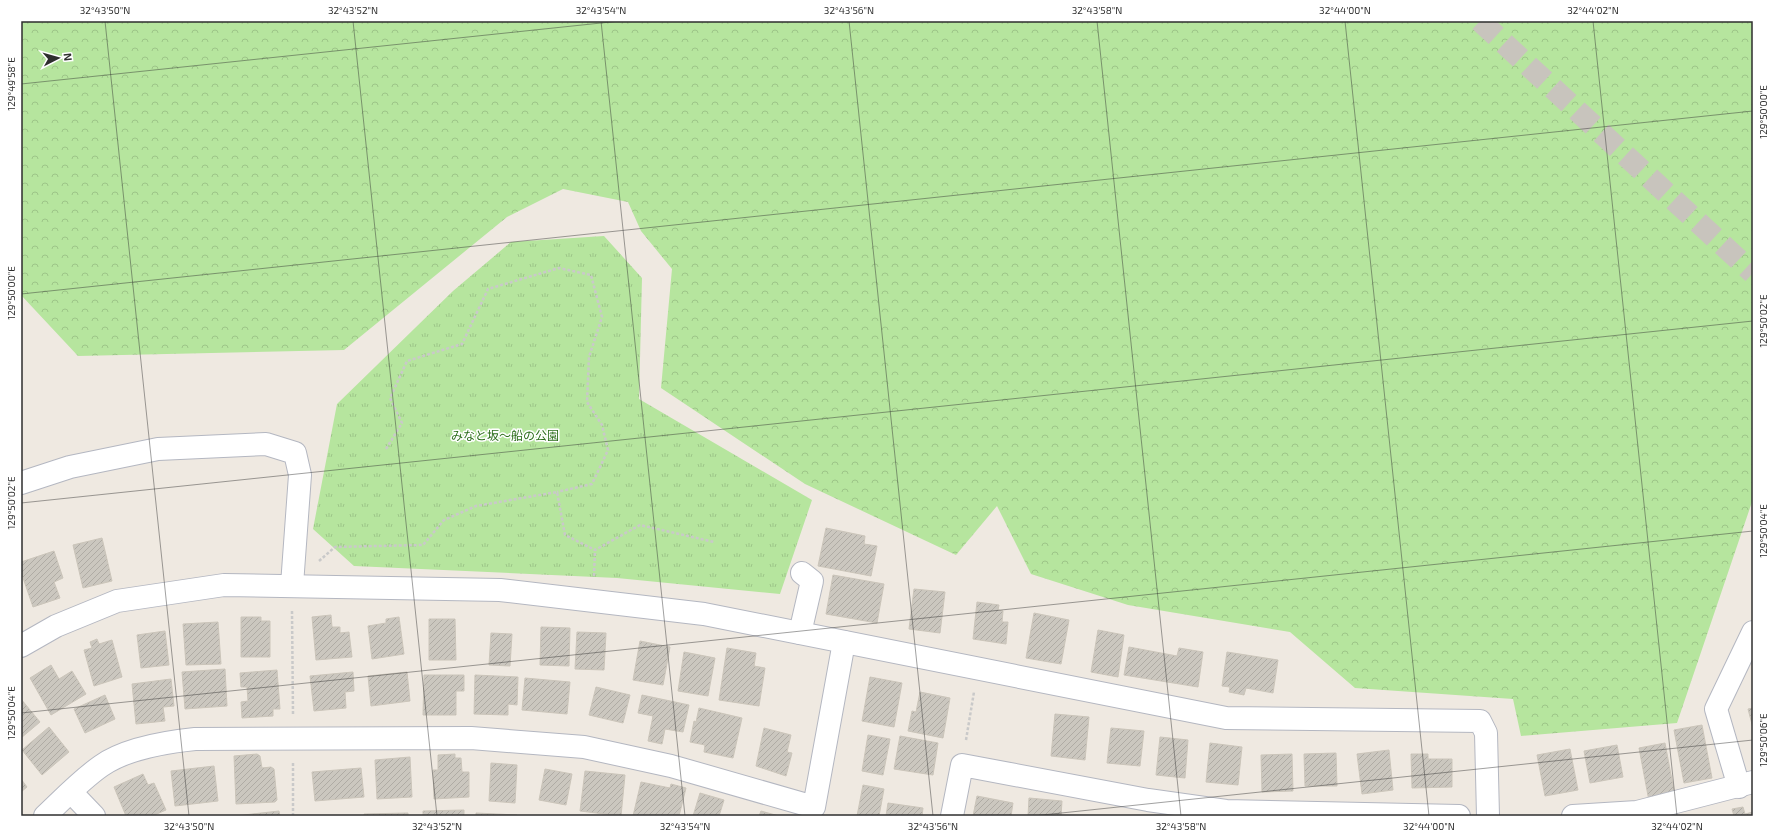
<svg xmlns="http://www.w3.org/2000/svg" width="1774" height="837" font-family="'Exo 2','Noto Sans JP',sans-serif">
	<style>
		.forest { fill: url(#forest-crowns) }
		.park { fill: url(#park-tufts) }
		.building { fill: url(#building-hatch); stroke: #cbc5ba }
		.lines { fill: none; stroke-linecap: round; stroke-linejoin: round }
		.minor-tunnel { stroke: #c8c4bd; stroke-width: 22; stroke-dasharray: 22 11; stroke-linecap: butt }
		.minor-casing { stroke: #b4b7c1; stroke-width: 24 }
		.path { stroke: #c9c9c9; stroke-width: 2.5; stroke-dasharray: 3 2; stroke-linecap: butt }
		.minor { stroke: #fff; stroke-width: 22 }
		.ticks { fill: none; stroke: #2e2e2e; stroke-width: 1; stroke-opacity: 0.45 }
		.labels { text-anchor: middle; dominant-baseline: central; stroke-width: 3; stroke-linejoin: round; paint-order: stroke }
		.park-label { font-size: 12px; fill: #2c6e1b; stroke: #fff }
		.neatline { fill: none; stroke: #2e2e2e; stroke-width: 1.5 }
		.ticks-label { font-size: 10px; text-anchor: middle; fill: #2e2e2e }
	</style>
	<defs>
		<pattern id="forest-crowns" width="20" height="18" patternUnits="userSpaceOnUse"><rect width="20" height="18" fill="#b6e59e"/><path d="M2 6a3 3 0 1 1 6 0M12 15a3 3 0 1 1 6 0" fill="none" stroke="#9dc588"/></pattern>
		<pattern id="park-tufts" width="24" height="20" patternUnits="userSpaceOnUse"><rect width="24" height="20" fill="#b6e59e"/><path d="M3 7l-1-3M5 7V3M7 7l1-3M15 17l-1-3M17 17v-4M19 17l1-3" fill="none" stroke="#9dc588"/></pattern>
		<pattern id="building-hatch" width="6" height="6" patternUnits="userSpaceOnUse"><rect width="6" height="6" fill="#cbc7bf"/><path d="M-1 1l2-2M0 6l6-6M5 7l2-2" fill="none" stroke="#afaba4"/></pattern>
	</defs>
	<rect width="100%" height="100%" fill="#efe9e1"/>
	<polygon class="forest" points="21,21 1753,21 1753,499 1677,723 1521,736 1513,699 1355,688 1290,632 1128,605 1031,574 997,506 956,555 805,484 661,388 672,269 641,231 628,202 563,189 507,217 344,350 78,356 21,295"/>
	<polygon class="park" points="604,236 642,278 639,399 812,500 780,594 617,578 354,566 313,529 337,404 453,291 511,242"/>
	<g class="building">
		<polygon points="826,528 865,536 864,544 877,546 871,576 818,566"/>
		<polygon points="102,538 112,581 83,588 73,545"/>
		<polygon points="54,551 63,578 54,582 60,598 33,607 21,572 21,562"/>
		<polygon points="833,575 884,584 877,623 826,614"/>
		<polygon points="914,589 945,592 940,633 909,629"/>
		<polygon points="977,602 999,605 998,610 1003,611 1002,622 1008,622 1006,644 973,639"/>
		<polygon points="1034,613 1069,620 1061,664 1026,658"/>
		<polygon points="331,615 332,627 340,627 340,633 349,632 352,657 316,660 312,617"/>
		<polygon points="241,617 261,617 261,621 270,621 270,657 241,657"/>
		<polygon points="399,617 404,654 372,659 368,626 386,623 386,619"/>
		<polygon points="429,619 455,619 456,660 429,660"/>
		<polygon points="218,622 221,664 186,665 183,624"/>
		<polygon points="541,627 570,628 569,666 540,665"/>
		<polygon points="1098,630 1124,635 1118,677 1091,672"/>
		<polygon points="165,631 169,665 141,668 137,635"/>
		<polygon points="577,632 606,633 604,670 575,669"/>
		<polygon points="491,633 512,634 510,666 489,665"/>
		<polygon points="97,639 99,644 112,640 122,677 94,686 84,650 92,648 90,642"/>
		<polygon points="640,641 670,647 663,685 633,680"/>
		<polygon points="1129,647 1177,656 1179,648 1203,652 1198,687 1124,675"/>
		<polygon points="727,648 756,653 754,666 765,668 759,706 719,700"/>
		<polygon points="684,652 715,658 708,696 678,691"/>
		<polygon points="1227,652 1278,660 1273,693 1246,688 1244,695 1229,692 1230,687 1222,686"/>
		<polygon points="51,665 59,679 72,671 86,694 51,715 30,678"/>
		<polygon points="225,669 227,706 185,709 182,672"/>
		<polygon points="277,670 280,709 273,709 273,716 242,718 241,702 248,701 247,687 241,687 240,673"/>
		<polygon points="353,672 354,691 345,692 346,708 314,711 310,676"/>
		<polygon points="407,672 410,701 371,706 368,676"/>
		<polygon points="424,675 464,675 464,691 456,691 456,715 423,715"/>
		<polygon points="475,675 518,677 517,705 508,704 508,715 474,714"/>
		<polygon points="870,677 902,683 894,727 862,721"/>
		<polygon points="525,678 570,682 567,714 522,710"/>
		<polygon points="171,679 174,706 163,707 165,721 136,724 132,684"/>
		<polygon points="596,687 630,695 623,723 589,715"/>
		<polygon points="920,692 950,698 943,738 908,731 912,711 916,712"/>
		<polygon points="105,695 115,719 85,733 74,709"/>
		<polygon points="642,695 689,705 683,732 665,729 662,744 648,741 653,716 638,713"/>
		<polygon points="21,699 40,722 21,738"/>
		<polygon points="699,708 742,718 733,758 704,752 705,745 690,742 694,721 696,722"/>
		<polygon points="1753,708 1753,728 1748,709"/>
		<polygon points="1055,714 1089,717 1085,760 1051,756"/>
		<polygon points="1702,725 1712,778 1684,783 1674,730"/>
		<polygon points="49,727 69,752 42,775 22,750"/>
		<polygon points="764,728 791,735 787,752 792,753 786,776 756,766"/>
		<polygon points="1111,728 1144,731 1140,766 1107,763"/>
		<polygon points="868,735 890,739 883,775 862,771"/>
		<polygon points="900,736 938,743 933,775 894,769"/>
		<polygon points="1160,737 1188,740 1185,778 1156,775"/>
		<polygon points="1210,743 1242,747 1238,785 1206,782"/>
		<polygon points="1665,743 1675,796 1649,801 1639,748"/>
		<polygon points="1617,745 1623,777 1590,783 1584,751"/>
		<polygon points="1570,749 1578,790 1545,796 1537,755"/>
		<polygon points="1389,750 1393,790 1362,794 1357,754"/>
		<polygon points="1336,753 1337,786 1305,786 1304,754"/>
		<polygon points="257,754 260,756 262,768 271,767 274,769 277,800 275,802 236,804 234,756"/>
		<polygon points="455,754 455,758 461,758 462,772 469,772 469,797 434,799 433,770 438,770 438,755"/>
		<polygon points="1292,754 1293,791 1262,792 1261,755"/>
		<polygon points="1411,754 1428,754 1428,759 1452,759 1452,787 1412,788"/>
		<polygon points="410,757 412,797 377,799 375,760"/>
		<polygon points="491,763 517,765 515,803 489,801"/>
		<polygon points="214,766 218,801 175,806 171,771"/>
		<polygon points="361,768 364,797 315,801 312,772"/>
		<polygon points="545,769 572,774 566,805 539,800"/>
		<polygon points="585,771 625,775 621,816 580,811"/>
		<polygon points="143,774 148,785 154,783 166,810 152,816 126,816 114,787"/>
		<polygon points="21,779 27,787 21,792"/>
		<polygon points="641,782 670,788 671,784 686,788 679,816 633,816"/>
		<polygon points="863,785 884,789 879,816 857,816"/>
		<polygon points="700,793 724,800 719,816 693,816"/>
		<polygon points="977,796 1013,803 1011,816 973,816"/>
		<polygon points="1029,798 1062,801 1061,816 1028,816"/>
		<polygon points="888,803 923,808 922,816 886,816"/>
		<polygon points="1743,807 1745,814 1753,812 1753,816 1734,816 1732,809"/>
		<polygon points="464,810 464,816 423,816 423,811"/>
		<polygon points="279,811 280,816 235,816"/>
		<polygon points="761,811 779,816 759,816"/>
		<polygon points="408,813 408,816 364,816 364,814"/>
		<polygon points="476,813 517,815 517,816 476,816"/>
	</g>
	<g class="lines">
		<polyline class="minor-tunnel" points="1480,21 1753,273"/>
		<g class="minor-casing">
			<g id="minor">
				<polyline points="21,483 70,467 158,449 266,444 295,453 300,475 292,585"/>
				<polyline points="800,633 812,581 802,573"/>
				<polyline points="21,646 56,626 117,601 224,585 500,590 704,614 1226,718 1480,721 1486,733 1488,816"/>
				<polyline points="1739,787 1716,709 1753,632"/>
				<polyline points="71,792 94,816"/>
				<path d="M45,816C63,799 81,780 101,766C125,749 166,742 195,739L471,738L584,747L671,766L814,807L844,642"/>
				<polyline points="952,816 962,765 1148,800 1226,811 1459,816"/>
				<polyline points="1573,816 1637,812 1753,782"/>
			</g>
		</g>
		<g class="path">
			<polyline points="386,449 402,423 390,398 407,361 462,344 488,289 559,268 591,275 602,317 589,357 587,402 602,425 608,450 592,484 557,492"/>
			<polyline points="319,561 335,547 423,545 444,520 476,506 557,492 565,535 595,550 640,525 714,542"/>
			<polyline points="594,576 595,550"/>
			<polyline points="292,611 293,714"/>
			<polyline points="966,740 974,692"/>
			<polyline points="293,816 293,763"/>
		</g>
		<use href="#minor" class="minor"/>
	</g>
	<path class="ticks" d="M105,21L189,816M353,21L437,816M601,21L685,816M849,21L933,816M1097,21L1181,816M1345,21L1429,816M1593,21L1677,816M21,84L620,21M21,294L1753,111M21,503L1753,321M21,713L1753,531M1033,816L1753,740"/>
	<g class="labels">
		<g class="park-label">
			<text x="505" y="435">みなと坂〜船の公園</text>
		</g>
	</g>
	<rect width="1774" height="837" fill="none" stroke="#ffffff" stroke-width="44"/>
	<g transform="translate(58 58) rotate(84)" stroke="#ffffff" stroke-width="3" paint-order="stroke">
	<path d="M0-3L7 15L0 10L-7 15Z" fill="#2e2e2e"/>
	<text y="-6" font-size="11" font-weight="bold" text-anchor="middle" fill="#2e2e2e">N</text>
	</g>
	<rect x="22" y="22" width="1730" height="793" class="neatline"/>
	<g class="ticks-label">
		<text x="105" y="14">32°43'50"N</text>
		<text x="353" y="14">32°43'52"N</text>
		<text x="601" y="14">32°43'54"N</text>
		<text x="849" y="14">32°43'56"N</text>
		<text x="1097" y="14">32°43'58"N</text>
		<text x="1345" y="14">32°44'00"N</text>
		<text x="1593" y="14">32°44'02"N</text>
		<text transform="translate(11 84) rotate(-90)" y="4">129°49'58"E</text>
		<text transform="translate(1763 112) rotate(-90)" y="4">129°50'00"E</text>
		<text transform="translate(11 293) rotate(-90)" y="4">129°50'00"E</text>
		<text transform="translate(1763 321) rotate(-90)" y="4">129°50'02"E</text>
		<text transform="translate(11 503) rotate(-90)" y="4">129°50'02"E</text>
		<text transform="translate(1763 531) rotate(-90)" y="4">129°50'04"E</text>
		<text transform="translate(11 713) rotate(-90)" y="4">129°50'04"E</text>
		<text transform="translate(1763 740) rotate(-90)" y="4">129°50'06"E</text>
		<text x="189" y="830">32°43'50"N</text>
		<text x="437" y="830">32°43'52"N</text>
		<text x="685" y="830">32°43'54"N</text>
		<text x="933" y="830">32°43'56"N</text>
		<text x="1181" y="830">32°43'58"N</text>
		<text x="1429" y="830">32°44'00"N</text>
		<text x="1677" y="830">32°44'02"N</text>
	</g>
</svg>
